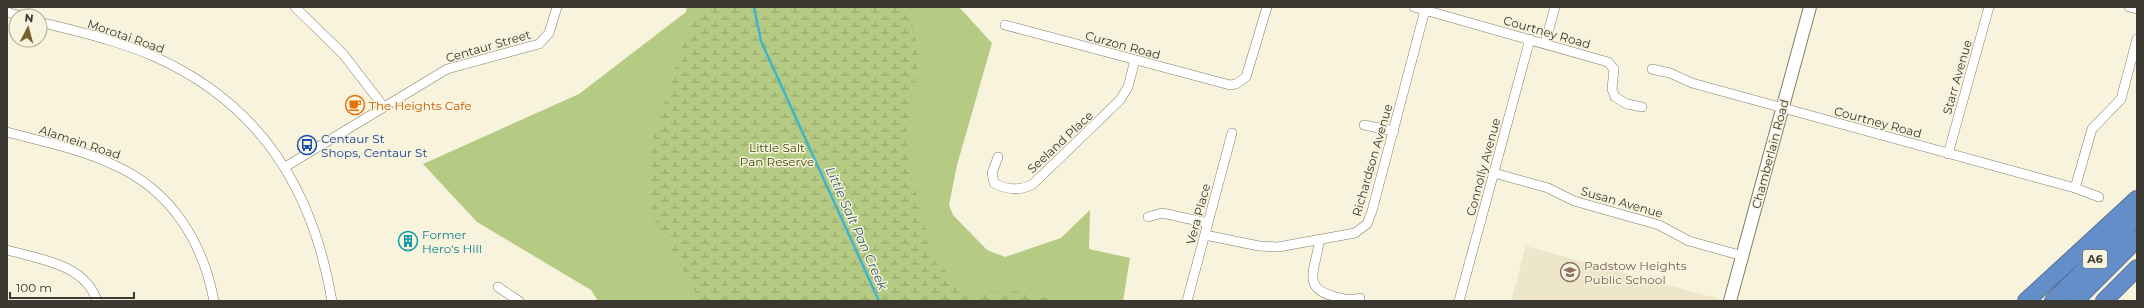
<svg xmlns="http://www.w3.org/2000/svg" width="2144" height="308" font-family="Montserrat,sans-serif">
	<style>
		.built { fill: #ede6ca }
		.green { fill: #b5ca83 }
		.wetland { fill: url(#wetland-marsh) }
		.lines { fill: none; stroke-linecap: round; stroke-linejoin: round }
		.stream { stroke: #3eb4cd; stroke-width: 2.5 }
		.street-casing { stroke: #817d69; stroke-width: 10 }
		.secondary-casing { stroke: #817d69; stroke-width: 14 }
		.highway-casing { stroke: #557093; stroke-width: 18 }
		.street { stroke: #fff; stroke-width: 9 }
		.secondary { stroke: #fff; stroke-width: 12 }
		.highway { stroke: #648ec9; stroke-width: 16 }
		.labels { text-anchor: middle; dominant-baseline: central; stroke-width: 3; stroke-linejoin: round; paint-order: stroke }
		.shield { fill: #f7f3dd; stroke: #737064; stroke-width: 1 }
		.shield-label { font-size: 11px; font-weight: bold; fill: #3a3830 }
		.street-label { font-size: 12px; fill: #3a3830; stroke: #f7f3dd }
		.food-label { font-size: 12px; fill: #c56008; stroke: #f7f3dd; text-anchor: start }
		.transit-label { font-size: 12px; fill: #164399; stroke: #f7f3dd; text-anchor: start }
		.park-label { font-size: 12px; fill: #3b480c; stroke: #f7f3dd }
		.culture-label { font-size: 12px; fill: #0d838f; stroke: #f7f3dd; text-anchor: start }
		.education-label { font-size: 12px; fill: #785e54; stroke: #f7f3dd; text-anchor: start }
		.water-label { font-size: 13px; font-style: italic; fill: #2f5f6a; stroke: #f7f3dd }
	</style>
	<defs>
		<pattern id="wetland-marsh" width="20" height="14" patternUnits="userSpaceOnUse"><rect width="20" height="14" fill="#b5ca83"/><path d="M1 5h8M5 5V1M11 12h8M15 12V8" fill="none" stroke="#94a56c"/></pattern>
	</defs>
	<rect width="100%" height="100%" fill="#f7f3dd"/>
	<polygon class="built" points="1526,246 1719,299 1718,301 1511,301"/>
	<polygon class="green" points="687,7 959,7 992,43 957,165 949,205 953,215 987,250 1005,257 1061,238 1090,210 1089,249 1130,258 1123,301 598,301 591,290 477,222 423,164 579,94 686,12"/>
	<path class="wetland" d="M702,7H910L919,60L906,131L909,166L934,260L971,295C999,293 1027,286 1052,301H700L650,210L651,145L686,36Z"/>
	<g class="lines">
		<polyline class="stream" points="754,7 761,41 879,301"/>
		<g class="street-casing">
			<g id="street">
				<polyline points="295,7 343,54 384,107"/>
				<polyline points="1414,7 1608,62 1614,69 1612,89 1615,97 1627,104 1642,107"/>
				<polyline points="2129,7 2137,9"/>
				<polyline points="7,12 20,16"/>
				<path d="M40,22C78,32 117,40 153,56C260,103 313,189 332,301"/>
				<polyline points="1005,25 1230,85 1236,84 1246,77 1267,7"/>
				<polyline points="1545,43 1555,7"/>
				<polyline points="1652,69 1670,73 1692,83 2075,188 2099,197"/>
				<polyline points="1364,125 1394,131"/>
				<path d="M7,132C43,142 81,149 114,165C171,190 203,242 214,301"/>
				<polyline points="1948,154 1989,7"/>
				<path d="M998,157L992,173L994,183C1006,190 1021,191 1033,184L1120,100L1128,87L1135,60"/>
				<polyline points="285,167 447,69 539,44 549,33 557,7"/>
				<polyline points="1494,173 1548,188 1574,201 1659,225 1689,241 1743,256"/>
				<polyline points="2075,188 2092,129 2121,99 2137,39"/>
				<polyline points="1148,217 1162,213 1208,223"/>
				<polyline points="1205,235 1259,246 1278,247 1355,233 1367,224 1372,211 1425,10"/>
				<path d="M1319,240C1318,265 1299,287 1333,296C1343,299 1350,301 1360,298"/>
				<path d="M7,250C39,259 85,264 97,301"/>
				<polyline points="498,287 519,301"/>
				<polyline points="1187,301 1232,133"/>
				<polyline points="1459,301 1530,39"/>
			</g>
		</g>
		<g class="secondary-casing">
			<polyline id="secondary" points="1730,301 1810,7"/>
		</g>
		<g class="highway-casing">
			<g id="highway">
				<polyline points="2026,301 2137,199"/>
				<polyline points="2053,301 2137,217"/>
				<polyline points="2075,301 2137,239"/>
				<polyline points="2104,301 2137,268"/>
			</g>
		</g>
		<use href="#street" class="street"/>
		<use href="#secondary" class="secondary"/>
		<use href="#highway" class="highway"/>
	</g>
	<defs>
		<g id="cafe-ring" transform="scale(1)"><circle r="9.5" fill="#f7f3dd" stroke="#e8710a" stroke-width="1.5"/><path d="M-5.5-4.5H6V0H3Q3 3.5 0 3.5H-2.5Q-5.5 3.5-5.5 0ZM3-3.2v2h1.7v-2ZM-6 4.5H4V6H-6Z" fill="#e8710a"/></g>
		<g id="bus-ring" transform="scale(1)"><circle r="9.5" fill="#f7f3dd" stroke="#1a4fb4" stroke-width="1.5"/><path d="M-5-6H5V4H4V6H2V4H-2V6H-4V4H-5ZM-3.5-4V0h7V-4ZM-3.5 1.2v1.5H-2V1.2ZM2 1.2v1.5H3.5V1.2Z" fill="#1a4fb4"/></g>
		<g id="building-ring" transform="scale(1)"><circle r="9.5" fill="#f7f3dd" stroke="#0f9aa8" stroke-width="1.5"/><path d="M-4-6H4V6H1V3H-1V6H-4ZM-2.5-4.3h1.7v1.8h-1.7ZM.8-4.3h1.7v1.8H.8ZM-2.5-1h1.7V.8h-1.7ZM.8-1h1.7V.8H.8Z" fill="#0f9aa8"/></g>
		<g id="school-ring" transform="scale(1)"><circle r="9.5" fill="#f7f3dd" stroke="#8d6e63" stroke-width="1.5"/><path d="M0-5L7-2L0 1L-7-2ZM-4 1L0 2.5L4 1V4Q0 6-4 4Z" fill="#8d6e63"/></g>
	</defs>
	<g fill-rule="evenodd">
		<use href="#cafe-ring" x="355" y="105"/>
		<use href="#bus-ring" x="307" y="145"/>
		<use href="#building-ring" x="408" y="241"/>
		<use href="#school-ring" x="1570" y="272"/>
	</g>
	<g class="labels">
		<rect class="shield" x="2083" y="250" width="24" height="18" rx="3"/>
		<g class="shield-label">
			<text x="2095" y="259">A6</text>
		</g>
		<g class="street-label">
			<text transform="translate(1547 32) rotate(16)">Courtney Road</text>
			<text transform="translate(126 36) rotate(19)">Morotai Road</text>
			<text transform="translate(1123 45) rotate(15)">Curzon Road</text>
			<text transform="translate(488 46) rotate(-16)">Centaur Street</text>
			<text transform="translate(1957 77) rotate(-74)">Starr Avenue</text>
			<text transform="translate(1878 122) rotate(15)">Courtney Road</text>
			<text transform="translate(80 142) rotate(18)">Alamein Road</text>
			<text transform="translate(1060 142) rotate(-43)">Seeland Place</text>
			<text transform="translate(1770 154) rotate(-75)">Chamberlain Road</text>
			<text transform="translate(1372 160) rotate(-74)">Richardson Avenue</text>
			<text transform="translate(1483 167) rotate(-75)">Connolly Avenue</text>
			<text transform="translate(1622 202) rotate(16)">Susan Avenue</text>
			<text transform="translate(1198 214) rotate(-75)">Vera Place</text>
		</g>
		<g class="food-label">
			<text x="369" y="105">The Heights Cafe</text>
		</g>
		<g class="transit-label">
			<text x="321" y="138">Centaur St<tspan x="321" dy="14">Shops, Centaur St</tspan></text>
		</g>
		<g class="park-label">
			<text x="777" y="147">Little Salt<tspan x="777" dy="14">Pan Reserve</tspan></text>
		</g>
		<g class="culture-label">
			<text x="422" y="234">Former<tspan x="422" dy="14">Hero's Hill</tspan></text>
		</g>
		<g class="education-label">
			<text x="1584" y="265">Padstow Heights<tspan x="1584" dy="14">Public School</tspan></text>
		</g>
		<g class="water-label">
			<text transform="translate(857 228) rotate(66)">Little Salt Pan Creek</text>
		</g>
	</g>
	<rect width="2144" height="308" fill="none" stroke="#3a3830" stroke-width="16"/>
	<g transform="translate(28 28) rotate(6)"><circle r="19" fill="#f7f3dd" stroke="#aba898"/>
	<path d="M0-3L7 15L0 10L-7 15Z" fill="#775f30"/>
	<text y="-6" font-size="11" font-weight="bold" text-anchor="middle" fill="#3a3830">N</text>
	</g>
	<path d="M10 292v6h124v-6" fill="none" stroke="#3a3830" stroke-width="2"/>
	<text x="16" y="292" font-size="12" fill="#3a3830" stroke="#f7f3dd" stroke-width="3" paint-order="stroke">100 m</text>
</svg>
